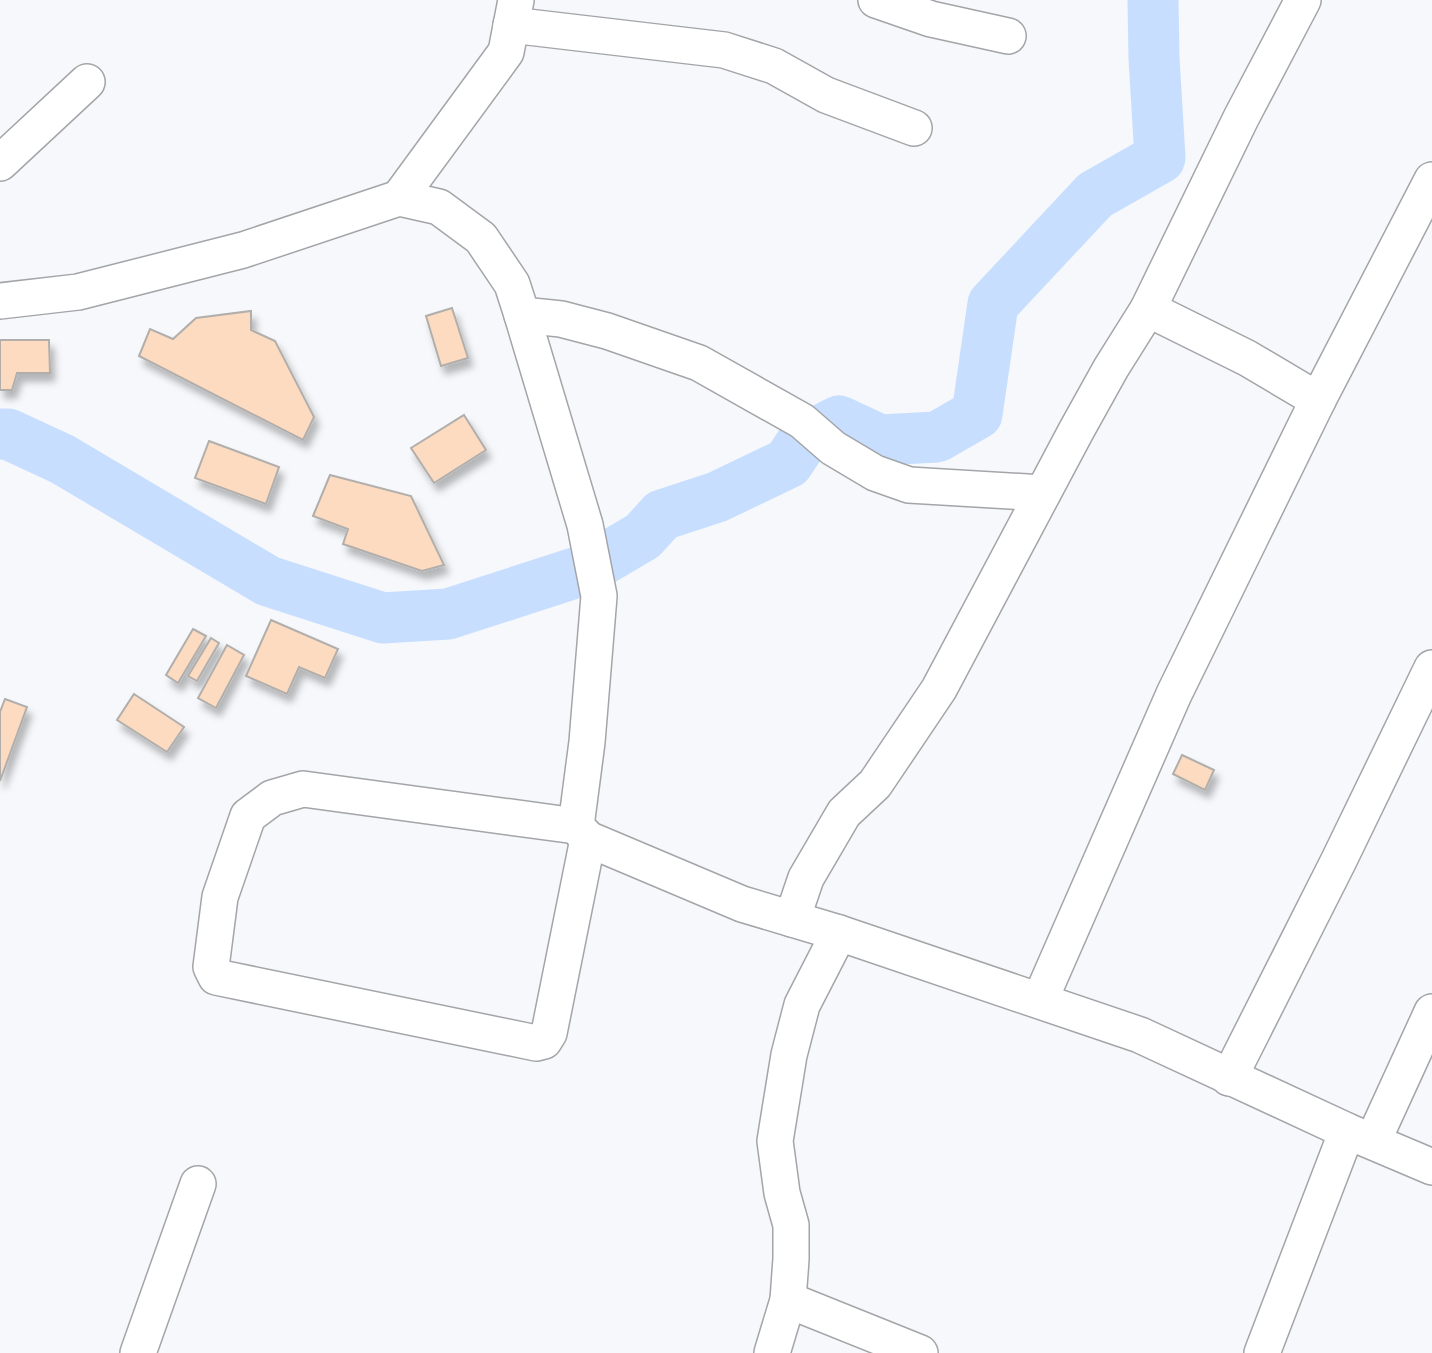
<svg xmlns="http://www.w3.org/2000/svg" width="1432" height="1353" font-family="'Exo 2',sans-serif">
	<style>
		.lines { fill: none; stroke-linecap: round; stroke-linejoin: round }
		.river { stroke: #c7deff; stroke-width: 51 }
		.building { fill: #fcdbc0; stroke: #b1aeac; stroke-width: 2; filter: url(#shadow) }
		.minor-casing { stroke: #a3a5a8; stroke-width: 38 }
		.minor { stroke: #fff; stroke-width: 35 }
	</style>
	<defs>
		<filter id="shadow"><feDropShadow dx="4.5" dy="8" stdDeviation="3.5" flood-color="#0004"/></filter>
	</defs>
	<rect width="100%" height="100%" fill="#f6f8fb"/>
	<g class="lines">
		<polyline class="river" points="0,434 8,434 62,459 268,581 383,618 448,614 587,569 643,536 662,515 717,497 788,463 804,439 839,421 880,440 937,437 977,414 993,304 1095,195 1160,158 1154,58 1153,0"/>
	</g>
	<g class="building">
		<polygon points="452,308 468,358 441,366 426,316"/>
		<polygon points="251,311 251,330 275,341 314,417 303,440 139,356 150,329 173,339 196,318"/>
		<polygon points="0,340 49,340 50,373 17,373 12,390 0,390"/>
		<polygon points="464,415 486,450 434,483 411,448"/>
		<polygon points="209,441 279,467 266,504 195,478"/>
		<polygon points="330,475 411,496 444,565 422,571 343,544 348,529 313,516"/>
		<polygon points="271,620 338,649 325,678 299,667 287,694 246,676"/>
		<polygon points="193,629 206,636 178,683 166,675"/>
		<polygon points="211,638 219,643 197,681 188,676"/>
		<polygon points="227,645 244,655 216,708 198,698"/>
		<polygon points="134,694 184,727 167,752 117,720"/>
		<polygon points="5,699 27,707 0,781 0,712"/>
		<polygon points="1182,755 1214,770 1205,790 1173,774"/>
	</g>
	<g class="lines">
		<g class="minor-casing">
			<g id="minor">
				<polyline points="876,0 931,19 1008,36"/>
				<polyline points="511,25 724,50 774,66 826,95 914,128"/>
				<polyline points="0,163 87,82"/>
				<polyline points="399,198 506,52 516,0"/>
				<polyline points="0,301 78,292 243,250 399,198 439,207 481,238 512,284 522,315 585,525 599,596 587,742 576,826 588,839 742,904 839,933 1140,1035 1347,1131 1432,1167"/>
				<polyline points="1148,309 1247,358 1318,400"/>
				<polyline points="522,315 561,319 607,331 699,363 802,421 833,448 875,473 909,485 1043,493"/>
				<polyline points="576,826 303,789 272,798 248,816 220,897 211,967 216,977 536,1043 544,1041 549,1033 588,839"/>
				<polyline points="792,919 806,878 844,813 875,784 939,689 1076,431 1111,368 1148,309 1241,118 1303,0"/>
				<polyline points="1040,1000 1174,694 1318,400 1432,180"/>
				<polyline points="1229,1078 1339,860 1432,668"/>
				<polyline points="1373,1141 1432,1012"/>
				<polyline points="788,1300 920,1353"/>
				<polyline points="138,1353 198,1184"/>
				<polyline points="772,1353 788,1300 791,1259 791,1225 782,1193 775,1141 789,1055 802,1005 839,933"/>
				<polyline points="1262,1353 1347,1131"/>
			</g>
		</g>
		<use href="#minor" class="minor"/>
	</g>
</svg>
